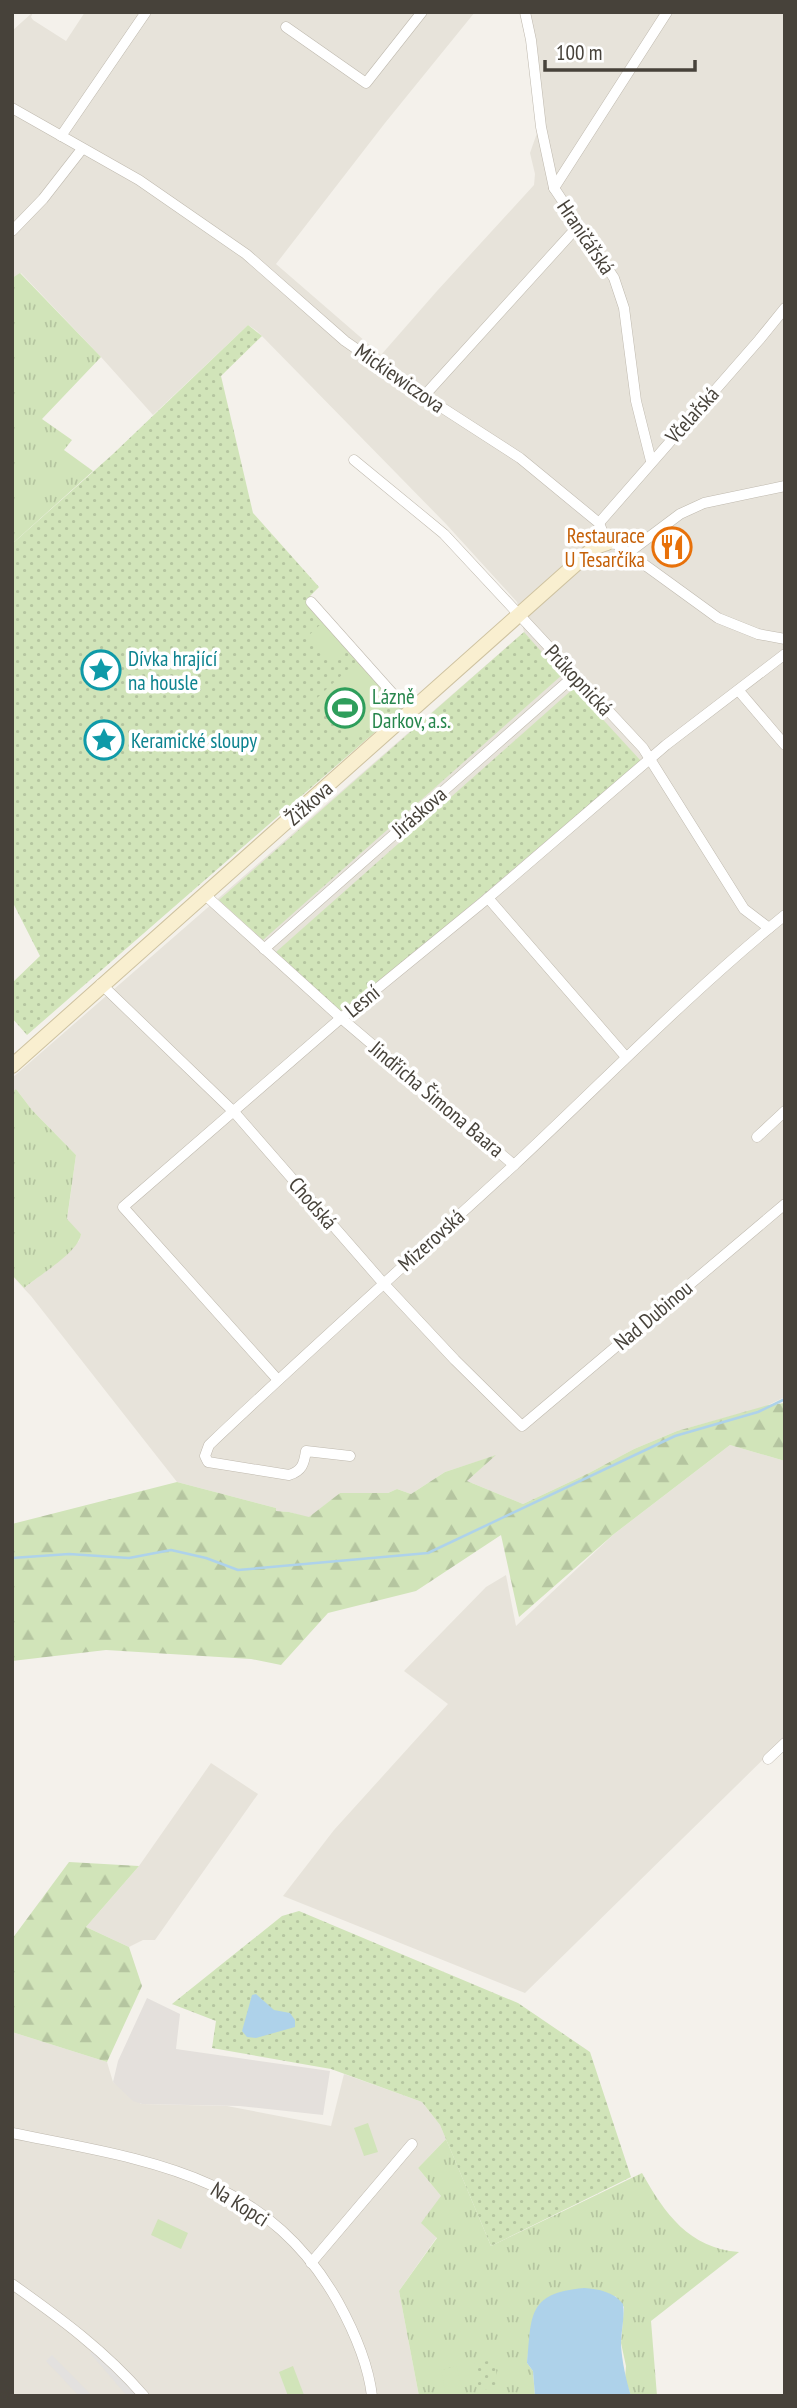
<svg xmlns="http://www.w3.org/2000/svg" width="797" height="2408" font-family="'PT Sans Narrow',sans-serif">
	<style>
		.residential { fill: #e7e3da }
		.industrial { fill: #e4e0dc }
		.grass { fill: url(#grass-tufts) }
		.forest { fill: url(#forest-firs) }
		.park { fill: url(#park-dots) }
		.pitch { fill: #d1e4b9 }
		.parking { fill: #e3e1df }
		.water { fill: #aed2ea }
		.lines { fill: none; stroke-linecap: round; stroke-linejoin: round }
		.stream { stroke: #aed2ea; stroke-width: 2.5 }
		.street-casing { stroke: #bfb9ae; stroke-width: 11 }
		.secondary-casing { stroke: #cec2a0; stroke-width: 16 }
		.street { stroke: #fff; stroke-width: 10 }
		.secondary { stroke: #f9efd0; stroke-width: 14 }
		.labels { text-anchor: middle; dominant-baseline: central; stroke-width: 7; stroke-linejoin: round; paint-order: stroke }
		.street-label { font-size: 21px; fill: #47423a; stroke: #fff }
		.food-label { font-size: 21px; fill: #c56008; stroke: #fff; text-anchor: end }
		.culture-label { font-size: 21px; fill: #0d838f; stroke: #fff; text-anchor: start }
		.leisure-label { font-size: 21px; fill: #27864d; stroke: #fff; text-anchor: start }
	</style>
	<defs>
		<pattern id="grass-tufts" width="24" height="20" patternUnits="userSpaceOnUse" patternTransform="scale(1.75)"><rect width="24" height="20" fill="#d1e4b9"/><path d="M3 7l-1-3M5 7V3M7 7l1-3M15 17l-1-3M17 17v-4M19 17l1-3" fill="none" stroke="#b5c5a0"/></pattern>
		<pattern id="forest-firs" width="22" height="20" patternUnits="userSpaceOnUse" patternTransform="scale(1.75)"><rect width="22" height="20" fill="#d1e4b9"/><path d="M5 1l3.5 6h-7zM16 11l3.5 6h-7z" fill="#b5c5a0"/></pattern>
		<pattern id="park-dots" width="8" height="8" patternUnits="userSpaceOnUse" patternTransform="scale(1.75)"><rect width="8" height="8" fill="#d1e4b9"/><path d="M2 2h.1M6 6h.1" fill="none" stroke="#b5c5a0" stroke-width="1.8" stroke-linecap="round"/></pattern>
	</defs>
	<rect width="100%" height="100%" fill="#f4f1eb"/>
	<g class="residential">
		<polygon points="33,12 31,17 33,20 66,41 85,12 475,12 385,123 276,264 381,355 437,291 534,185 535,174 530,153 537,133 535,110 528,48 519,12 785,12 785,1397 764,1407 677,1431 634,1449 589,1473 523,1504 467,1481 494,1456 445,1472 411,1494 397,1489 388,1493 340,1493 309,1518 289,1512 276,1511 276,1508 177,1482 31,1296 12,1276 24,1288 55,1264 79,1241 81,1234 67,1220 76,1155 32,1110 16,1089 12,1092 12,1078 524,632 517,602 446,524 257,331 248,325 153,415 101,357 21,273 12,278 12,31"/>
		<polygon points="730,1445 785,1461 785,1738 525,1993 283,1896 334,1830 448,1704 404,1671 486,1587 506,1575 516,1626 614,1534"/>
		<polygon points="211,1763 258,1794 155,1940 143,1940 129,1947 86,1927 139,1866"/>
		<polygon points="12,2032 107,2062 113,2082 141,2104 227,2106 331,2126 344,2074 422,2102 440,2125 446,2139 418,2168 441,2196 437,2237 399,2291 419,2396 12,2396"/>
	</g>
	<polygon class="industrial" points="147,1998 180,2014 176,2049 330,2071 323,2115 239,2106 142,2104 133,2101 113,2082 118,2061"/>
	<g class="grass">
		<polygon points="20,273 101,357 42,419 72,440 64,450 93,471 12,544 12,278"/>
		<path d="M16,1089L32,1110L76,1155L67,1219L81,1234C79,1252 38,1276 24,1288L12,1275V1092Z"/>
		<path d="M446,2139L491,2246L642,2173C665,2214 689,2248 739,2252L651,2321L657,2396H631L625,2379L626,2366L621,2343L624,2307L615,2296L528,2353L527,2363L533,2371L535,2396H419L399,2291L437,2238L421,2223L441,2196L418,2168Z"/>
	</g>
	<g class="forest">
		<polygon points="785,1403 785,1461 730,1445 614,1534 519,1617 501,1535 416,1591 328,1613 281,1665 251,1659 106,1650 12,1661 12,1524 177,1482 276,1508 276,1511 289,1512 309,1517 340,1493 388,1493 397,1489 411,1494 445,1472 496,1455 467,1481 523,1504 589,1473 634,1449 677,1431 768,1405"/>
		<polygon points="69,1862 139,1866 86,1927 129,1947 142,1986 107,2062 12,2032 12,1939"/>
	</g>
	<g class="park">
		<polygon points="248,325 262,336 221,376 253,513 319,587 310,596 406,705 27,1035 12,1018 12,983 40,956 12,901 12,544 113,454"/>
		<polygon points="524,632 562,675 263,940 219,900"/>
		<polygon points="574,688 641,761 348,1009 340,1011 276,952"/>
		<polygon points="299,1911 518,2003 590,2052 631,2177 491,2246 440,2125 422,2102 331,2069 212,2048 216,2021 172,2004 282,1916"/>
		<polygon points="495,2360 498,2388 477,2390 474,2363"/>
	</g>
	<g class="pitch">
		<polygon points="323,622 347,650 332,663 308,636"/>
		<polygon points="357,661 393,700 352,737 317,698"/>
		<polygon points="368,2123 378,2152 364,2156 354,2128"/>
		<polygon points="158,2219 188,2233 181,2249 151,2235"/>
		<polygon points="293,2366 304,2395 302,2396 288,2396 279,2372"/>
		<polygon points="457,2366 463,2395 446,2396 441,2370"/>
	</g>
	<g class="parking">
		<polygon points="97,2347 144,2396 127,2396 90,2353"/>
		<polygon points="52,2355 92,2396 79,2396 46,2361"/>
	</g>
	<g class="water">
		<polygon points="256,1994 274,2010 290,2013 295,2020 295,2027 256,2038 247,2037 242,2031 252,1995"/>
		<path d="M584,2288C599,2289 614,2292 623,2304C625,2317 621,2331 621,2345C622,2361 626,2380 631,2396H535L533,2371L527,2363C532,2317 526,2293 584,2288Z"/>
	</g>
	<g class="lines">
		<polyline class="stream" points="12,1558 69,1554 129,1558 171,1550 206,1558 238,1570 428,1553 675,1436 758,1412 785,1399"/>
		<g class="street-casing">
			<g id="street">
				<polyline points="525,12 531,40 541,127 554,188 614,278 624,308 636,401 651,461"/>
				<polyline points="286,27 366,83 422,12"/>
				<polyline points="12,108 139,180 246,254 345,341 424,396 520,458 599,523 607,543 616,544 718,618 758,634 785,639"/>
				<polyline points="61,136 146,12"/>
				<polyline points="554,188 667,12"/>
				<polyline points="12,231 43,199 82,149"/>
				<polyline points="424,396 579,225"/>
				<polyline points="354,460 444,534 643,748 744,909 769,928"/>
				<polyline points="599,523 759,340 785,308"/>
				<polyline points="628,553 680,514 704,503 785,486"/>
				<polyline points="311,602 401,703"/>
				<polyline points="739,691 785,745"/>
				<polyline points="204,894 341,1018 514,1165"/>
				<polyline points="488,898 626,1057"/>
				<polyline points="264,949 574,676"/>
				<polyline points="101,984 235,1113 384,1284 455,1360 522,1426 785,1204"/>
				<polyline points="757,1137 785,1111"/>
				<polyline points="278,1380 123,1207 341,1018 488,898 666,745 785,654"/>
				<path d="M350,1456L306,1451C304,1464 302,1471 289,1475L208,1462L205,1456L209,1445C309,1350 412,1259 513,1166C603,1082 689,993 785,915"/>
				<polyline points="768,1759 785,1743"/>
				<path d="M12,2133C144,2160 265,2172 338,2302C354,2331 368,2362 372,2396"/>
				<polyline points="311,2263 412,2144"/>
				<path d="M12,2284C60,2318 105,2351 144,2396"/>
			</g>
		</g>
		<g class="secondary-casing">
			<polyline id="secondary" points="12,1066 595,547 607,543"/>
		</g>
		<use href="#street" class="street"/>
		<use href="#secondary" class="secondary"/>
	</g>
	<defs>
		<g id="restaurant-ring" transform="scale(2.0125)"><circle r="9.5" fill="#fff" stroke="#e8710a" stroke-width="1.5"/><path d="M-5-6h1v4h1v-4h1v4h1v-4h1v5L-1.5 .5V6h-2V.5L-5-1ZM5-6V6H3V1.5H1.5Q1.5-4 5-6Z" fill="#e8710a"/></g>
		<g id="sight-ring" transform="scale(2.0125)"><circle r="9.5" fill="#fff" stroke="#0f9aa8" stroke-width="1.5"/><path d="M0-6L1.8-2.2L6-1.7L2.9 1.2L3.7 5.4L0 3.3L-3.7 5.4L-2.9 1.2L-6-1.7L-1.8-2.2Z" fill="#0f9aa8"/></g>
		<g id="stadium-ring" transform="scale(2.0125)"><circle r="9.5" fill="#fff" stroke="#2e9e5b" stroke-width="1.5"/><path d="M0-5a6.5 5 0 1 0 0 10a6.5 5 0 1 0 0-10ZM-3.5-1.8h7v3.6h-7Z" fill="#2e9e5b"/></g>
	</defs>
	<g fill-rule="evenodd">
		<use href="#restaurant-ring" x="672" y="547"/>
		<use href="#sight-ring" x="101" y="670"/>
		<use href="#stadium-ring" x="345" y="708"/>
		<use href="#sight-ring" x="104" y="740"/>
	</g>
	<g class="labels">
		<g class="street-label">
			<text transform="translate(586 237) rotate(56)">Hraničářská</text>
			<text transform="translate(400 378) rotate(35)">Mickiewiczova</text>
			<text transform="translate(692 415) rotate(-48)">Včelařská</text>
			<text transform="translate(579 680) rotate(47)">Průkopnická</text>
			<text transform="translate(309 803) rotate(-42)">Žižkova</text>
			<text transform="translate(419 812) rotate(-41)">Jiráskova</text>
			<text transform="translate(362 1001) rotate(-39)">Lesní</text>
			<text transform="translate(437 1099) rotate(40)">Jindřicha Šimona Baara</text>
			<text transform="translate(313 1203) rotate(49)">Chodská</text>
			<text transform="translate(431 1240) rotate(-42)">Mizerovská</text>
			<text transform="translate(653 1315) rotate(-40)">Nad Dubinou</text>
			<text transform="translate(240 2204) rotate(32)">Na Kopci</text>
		</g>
		<g class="food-label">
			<text x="645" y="535">Restaurace<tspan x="645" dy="24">U Tesarčíka</tspan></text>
		</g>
		<g class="culture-label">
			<text x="128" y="658">Dívka hrající<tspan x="128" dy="24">na housle</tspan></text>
			<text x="131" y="740">Keramické sloupy</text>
		</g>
		<g class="leisure-label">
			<text x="372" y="696">Lázně<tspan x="372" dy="24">Darkov, a.s.</tspan></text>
		</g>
	</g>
	<rect width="797" height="2408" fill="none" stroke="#47423a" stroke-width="28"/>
	<path d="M545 60v10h150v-10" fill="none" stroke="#47423a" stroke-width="3.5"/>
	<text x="556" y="60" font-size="21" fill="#47423a" stroke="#ffffff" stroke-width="5" paint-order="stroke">100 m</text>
</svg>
